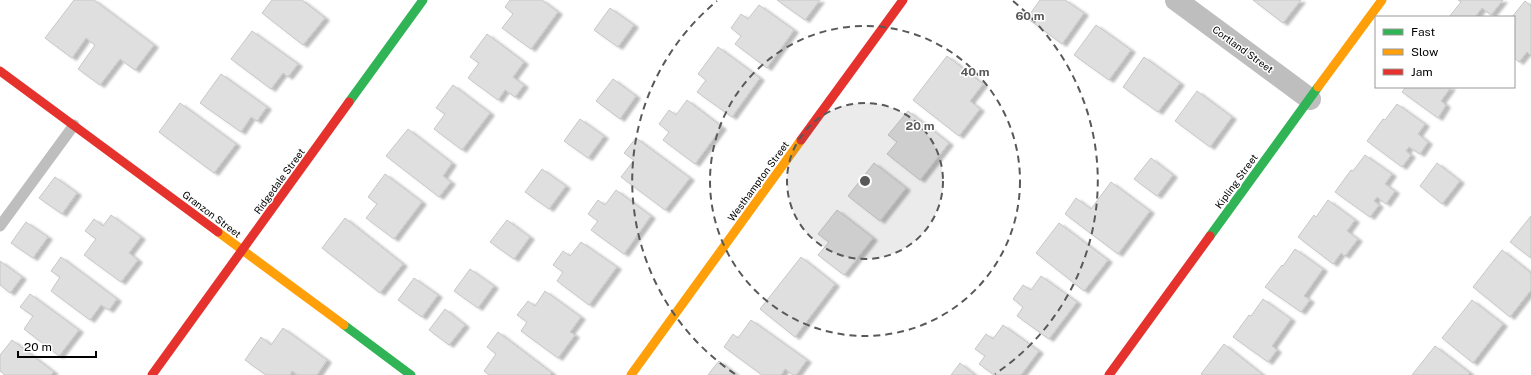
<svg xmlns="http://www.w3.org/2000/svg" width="1531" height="375" font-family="'Public Sans',sans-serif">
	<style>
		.building { fill: #dfdfdf; stroke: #c7c7c7; filter: url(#shadow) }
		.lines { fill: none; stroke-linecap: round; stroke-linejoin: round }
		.lane { stroke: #bebebe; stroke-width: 11 }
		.street { stroke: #bebebe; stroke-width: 22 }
		.fast { stroke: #30b455; stroke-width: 9 }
		.slow { stroke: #ff9f0a; stroke-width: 9 }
		.jam { stroke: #e5322d; stroke-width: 9 }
		.ring { fill: none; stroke: #595959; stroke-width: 2; stroke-dasharray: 7 5 }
		.labels { text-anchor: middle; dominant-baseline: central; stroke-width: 3; stroke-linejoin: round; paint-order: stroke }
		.street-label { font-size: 10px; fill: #000; stroke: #fff }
		.centre { fill: #595959; stroke: #fff; stroke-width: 2 }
		.ring-label { font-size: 12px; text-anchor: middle; font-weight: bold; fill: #595959; stroke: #fff; stroke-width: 3; stroke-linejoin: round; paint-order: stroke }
	</style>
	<defs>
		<filter id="shadow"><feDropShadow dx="4.5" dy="2.5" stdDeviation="1" flood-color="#0004"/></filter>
	</defs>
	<rect width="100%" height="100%" fill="#fff"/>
	<g class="building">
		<polygon points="74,0 94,0 154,45 135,70 120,59 100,85 78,69 95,45 86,38 72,58 45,38"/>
		<polygon points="272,0 302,0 325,18 303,45 262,13"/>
		<polygon points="510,0 542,0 558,12 531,49 502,28 513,14 505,7"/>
		<polygon points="777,0 820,0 805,20"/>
		<polygon points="1040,0 1065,0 1084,13 1062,44 1027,18"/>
		<polygon points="1253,0 1301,0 1283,23"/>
		<polygon points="1458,0 1503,0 1491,15 1482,8 1475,17 1449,17 1461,2"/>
		<polygon points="1525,1 1531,6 1531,56 1527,52 1519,62 1514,58 1514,17 1512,17"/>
		<polygon points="759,5 794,30 767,68 735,44 741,36 731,28 741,14 748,19"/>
		<polygon points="610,8 634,25 618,47 594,30"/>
		<polygon points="1096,25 1131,50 1109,80 1074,55"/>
		<polygon points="252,31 298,64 288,77 283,73 271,89 231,59"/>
		<polygon points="487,34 524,62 513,77 524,85 515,97 505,90 498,100 468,78 479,63 470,57"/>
		<polygon points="718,47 760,78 732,117 697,92 706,80 698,74"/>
		<polygon points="947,56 983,84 970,101 980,109 959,136 913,100"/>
		<polygon points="1144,57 1180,83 1158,112 1123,87"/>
		<polygon points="221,74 267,107 257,121 251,117 241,132 200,103"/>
		<polygon points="613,79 636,96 620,119 596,101"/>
		<polygon points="453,85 490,113 462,150 434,129 445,114 436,108"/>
		<polygon points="1406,87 1451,87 1441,101 1446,105 1438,118 1402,92"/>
		<polygon points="1197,91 1232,117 1210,147 1175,121"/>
		<polygon points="687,100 722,127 695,164 663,140 669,132 659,124 669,110 676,115"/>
		<polygon points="180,103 236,144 214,173 159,132"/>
		<polygon points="1397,104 1425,124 1418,134 1428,142 1420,154 1409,147 1406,151 1411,155 1402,167 1367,141 1383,119 1385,120"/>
		<polygon points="908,111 949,143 920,180 887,154 897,142 888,135"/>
		<polygon points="580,119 604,136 588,158 564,141"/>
		<polygon points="408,129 452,163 443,176 451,182 439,197 386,156"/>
		<polygon points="636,138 690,178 665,210 621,177 634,160 624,153"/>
		<polygon points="1365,155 1392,174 1385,184 1395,191 1386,204 1377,197 1374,201 1379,205 1370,217 1335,192 1351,170 1353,171"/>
		<polygon points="1151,158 1173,175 1157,196 1134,179"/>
		<polygon points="874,163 906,188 880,221 848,196"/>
		<polygon points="1437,163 1460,181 1442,204 1420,186"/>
		<polygon points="542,169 566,186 549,209 525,192"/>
		<polygon points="385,174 422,202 394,239 366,218 377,204 368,197"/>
		<polygon points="55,177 77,193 62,214 39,198"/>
		<polygon points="1111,182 1150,211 1118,254 1065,214 1076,198 1091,209"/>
		<polygon points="616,190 651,216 624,254 591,230 598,221 588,214 598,200 605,205"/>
		<polygon points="1328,200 1355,220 1347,231 1358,239 1345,256 1341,253 1333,264 1298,237 1314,215 1316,217"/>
		<polygon points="837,210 873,238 844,275 818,255 829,242 818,234"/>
		<polygon points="111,215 141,237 129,253 138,260 121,282 84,255 96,239 85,231 94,219 103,226"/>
		<polygon points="1531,216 1531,258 1510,242"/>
		<polygon points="345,218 403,264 380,293 322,248"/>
		<polygon points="507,220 530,237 514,259 490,242"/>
		<polygon points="26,222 48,237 33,258 11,243"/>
		<polygon points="1059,223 1108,260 1084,291 1036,253"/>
		<polygon points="581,242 617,267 589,305 557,281 563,272 553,265 563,251 570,256"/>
		<polygon points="1295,249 1323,269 1304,296 1310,300 1301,312 1265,287 1282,265 1283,266"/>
		<polygon points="1502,250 1531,273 1531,290 1510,317 1473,287"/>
		<polygon points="61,257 117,299 109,310 101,305 90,320 51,291 60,277 51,271"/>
		<polygon points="801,257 835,284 795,337 760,309"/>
		<polygon points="0,261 22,277 10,293 0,285"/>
		<polygon points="470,269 494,286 478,308 454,291"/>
		<polygon points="1041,276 1077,302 1049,339 1017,316 1023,307 1013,299 1023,285 1031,290"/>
		<polygon points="414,278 438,295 422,317 398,300"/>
		<polygon points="545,291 581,317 570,332 575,335 558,358 521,331 527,322 517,315 528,301 535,306"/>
		<polygon points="30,294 79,330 59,356 24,329 33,316 20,307"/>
		<polygon points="1263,299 1291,319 1272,346 1277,350 1268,362 1233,337 1249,315 1251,316"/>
		<polygon points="1472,300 1503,324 1473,363 1442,338"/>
		<polygon points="445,309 465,325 449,345 429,330"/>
		<polygon points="751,320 807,360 796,375 793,375 785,369 781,375 762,375 724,347 733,334 738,338"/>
		<polygon points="1003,325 1039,351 1021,375 994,375 979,364 985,356 975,349 986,334 993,339"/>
		<polygon points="283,328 327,360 317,375 298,375 292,371 290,375 266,375 245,360 261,337 271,345"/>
		<polygon points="498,332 552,373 550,375 489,375 484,371 496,354 487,347"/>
		<polygon points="12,340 54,372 51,375 5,375 0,371 0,355"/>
		<polygon points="1224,344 1263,375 1203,375 1201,374"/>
		<polygon points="1435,346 1470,373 1468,375 1412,375"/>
		<polygon points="719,361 737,375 708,375"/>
		<polygon points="960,363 975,375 951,375"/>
	</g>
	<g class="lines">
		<polyline class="lane" points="0,226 74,125"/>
		<polyline class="street" points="1176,0 1310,99"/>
		<g class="fast">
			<polyline points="349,102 423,0"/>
			<polyline points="1210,236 1318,87"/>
			<polyline points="344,325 411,375"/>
		</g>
		<g class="slow">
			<polyline points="1318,87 1382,0"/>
			<polyline points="218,232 344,325"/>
			<polyline points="631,375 801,140"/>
		</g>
		<g class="jam">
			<polyline points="0,71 218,232"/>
			<polyline points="801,140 903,0"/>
			<polyline points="152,375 349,102"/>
			<polyline points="1109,375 1210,236"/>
		</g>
	</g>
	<circle cx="865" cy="181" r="78" fill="#595959" fill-opacity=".12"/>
	<g class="ring">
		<circle cx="865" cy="181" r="78"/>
		<circle cx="865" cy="181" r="155"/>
		<path d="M735 374A233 233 0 0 1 717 1M1013 1A233 233 0 0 1 995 374"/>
	</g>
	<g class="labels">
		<g class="street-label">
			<text transform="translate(1243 49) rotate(36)">Cortland Street</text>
			<text transform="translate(279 181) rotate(-54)">Ridgedale Street</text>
			<text transform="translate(758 181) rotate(-54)">Westhampton Street</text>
			<text transform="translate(1236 181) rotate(-54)">Kipling Street</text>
			<text transform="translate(212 214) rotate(37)">Granzon Street</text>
		</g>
	</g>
	<circle cx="865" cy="181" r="6" class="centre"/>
	<g class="ring-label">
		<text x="1030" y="20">60 m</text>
		<text x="975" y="76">40 m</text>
		<text x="920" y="130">20 m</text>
	</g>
	<rect x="1375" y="16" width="140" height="72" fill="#ffffff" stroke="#999999"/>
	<rect x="1383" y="29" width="20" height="6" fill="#30b455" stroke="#999999"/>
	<text x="1411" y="36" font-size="12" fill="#000000">Fast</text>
	<rect x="1383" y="49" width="20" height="6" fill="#ff9f0a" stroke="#999999"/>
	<text x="1411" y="56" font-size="12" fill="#000000">Slow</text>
	<rect x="1383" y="69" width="20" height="6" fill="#e5322d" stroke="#999999"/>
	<text x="1411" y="76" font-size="12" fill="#000000">Jam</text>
	<path d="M18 351v6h78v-6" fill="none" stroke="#000000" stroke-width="2"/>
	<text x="24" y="351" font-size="12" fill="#000000" stroke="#ffffff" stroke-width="3" paint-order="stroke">20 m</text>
</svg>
